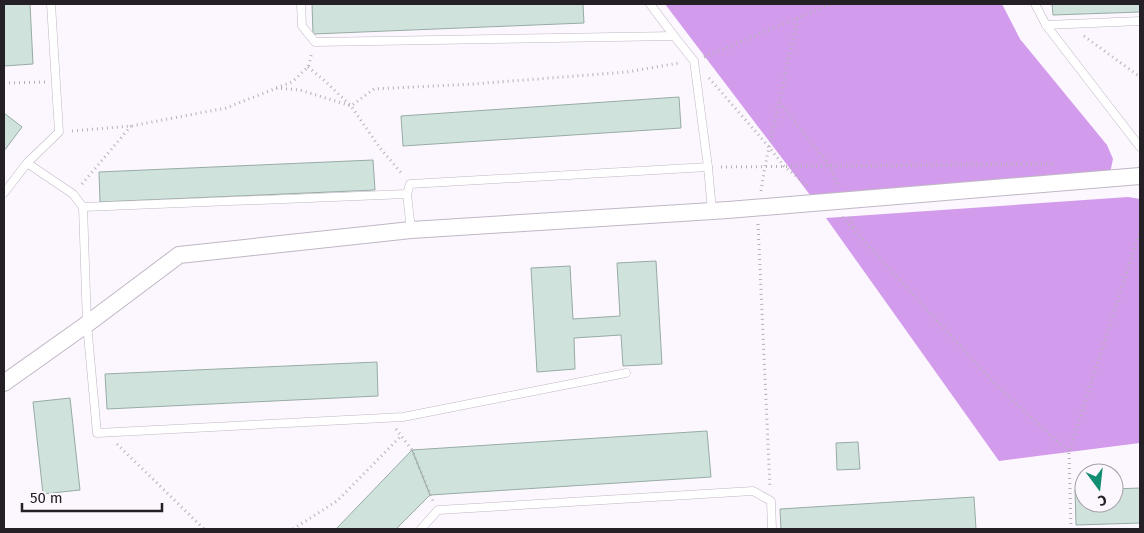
<svg xmlns="http://www.w3.org/2000/svg" width="1144" height="533" font-family="'Fira Sans',sans-serif">
	<style>
		.forest { fill: #d39bec }
		.building { fill: #cfe3dc; stroke: #97aba4 }
		.lines { fill: none; stroke-linecap: round; stroke-linejoin: round }
		.lane-casing { stroke: #c0b6c5; stroke-width: 9 }
		.street-casing { stroke: #c0b6c5; stroke-width: 18 }
		.path { stroke: #b5b0b7; stroke-width: 3; stroke-dasharray: 1 4; stroke-linecap: butt }
		.lane { stroke: #fff; stroke-width: 8 }
		.street { stroke: #fff; stroke-width: 16 }
	</style>
	<rect width="100%" height="100%" fill="#fcf7fe"/>
	<g class="forest">
		<polygon points="665,4 1002,4 1020,39 1107,145 1113,159 1110,173 810,195"/>
		<polygon points="1128,197 1140,199 1140,443 999,461 826,218"/>
	</g>
	<g class="building">
		<polygon points="4,4 30,4 33,64 4,66"/>
		<polygon points="312,4 583,4 584,23 313,34"/>
		<polygon points="1052,4 1140,4 1140,12 1053,15"/>
		<polygon points="679,97 681,128 403,146 401,116"/>
		<polygon points="4,113 22,127 4,151"/>
		<polygon points="373,160 375,190 100,202 99,172"/>
		<polygon points="656,261 662,364 623,366 621,335 574,338 575,369 537,372 531,268 570,266 573,319 620,316 617,263"/>
		<polygon points="377,362 378,396 107,409 105,374"/>
		<polygon points="70,398 80,490 43,494 33,402"/>
		<polygon points="707,431 711,477 430,495 412,450"/>
		<polygon points="858,442 860,469 837,470 836,443"/>
		<polygon points="412,450 430,495 396,529 336,529"/>
		<polygon points="1140,488 1140,523 1076,525 1075,490 1084,490 1084,503 1114,503 1114,489"/>
		<polygon points="974,497 976,529 781,529 780,509"/>
	</g>
	<g class="lines">
		<g class="lane-casing">
			<g id="lane">
				<polyline points="301,4 302,26 315,42 674,36"/>
				<polyline points="650,4 674,36 694,61 708,167 712,211"/>
				<polyline points="1035,4 1046,25 1140,147"/>
				<polyline points="1046,25 1140,21"/>
				<polyline points="27,163 73,194 83,207 407,194"/>
				<polyline points="4,193 27,163 59,132 51,4"/>
				<polyline points="83,207 87,324 97,433 403,417 626,373"/>
				<polyline points="411,230 407,194 410,184 708,167"/>
				<polyline points="421,529 438,510 753,491 771,501 772,529"/>
			</g>
		</g>
		<g class="street-casing">
			<polyline id="street" points="4,383 87,324 179,255 411,230 728,210 1140,176"/>
		</g>
		<g class="path">
			<polyline points="1084,36 1140,77"/>
			<polyline points="704,57 831,4"/>
			<polyline points="308,67 325,81 351,106 380,148 403,175"/>
			<polyline points="709,78 769,147 784,166 808,186"/>
			<polyline points="4,83 45,82"/>
			<polyline points="276,88 300,90 351,106 374,89 473,84 627,72 679,63"/>
			<polyline points="779,102 830,166 838,186"/>
			<polyline points="72,131 131,126 226,108 292,82 308,67 312,53"/>
			<polyline points="721,167 1052,164"/>
			<polyline points="82,184 131,126"/>
			<polyline points="761,191 765,166 798,17"/>
			<polyline points="842,217 997,386 1069,452"/>
			<polyline points="850,217 855,230"/>
			<polyline points="758,224 770,488"/>
			<polyline points="396,429 412,450 433,501"/>
			<polyline points="117,444 204,529"/>
			<polyline points="293,529 337,501 401,436"/>
			<polyline points="1071,529 1069,452 1140,231"/>
		</g>
		<use href="#lane" class="lane"/>
		<use href="#street" class="street"/>
	</g>
	<rect width="1144" height="533" fill="none" stroke="#242026" stroke-width="10"/>
	<g transform="translate(1099 488) rotate(165)"><circle r="24" fill="#fcf7fe" stroke="#a6a1a8"/>
	<path d="M0-4L9 19L0 12L-9 19Z" fill="#118d71"/>
	<text y="-8" font-size="14" font-weight="bold" text-anchor="middle" fill="#242026">С</text>
	</g>
	<path d="M22 503v8h140v-8" fill="none" stroke="#242026" stroke-width="2.5"/>
	<text x="30" y="503" font-size="15" fill="#242026" stroke="#fcf7fe" stroke-width="4" paint-order="stroke">50 m</text>
</svg>
